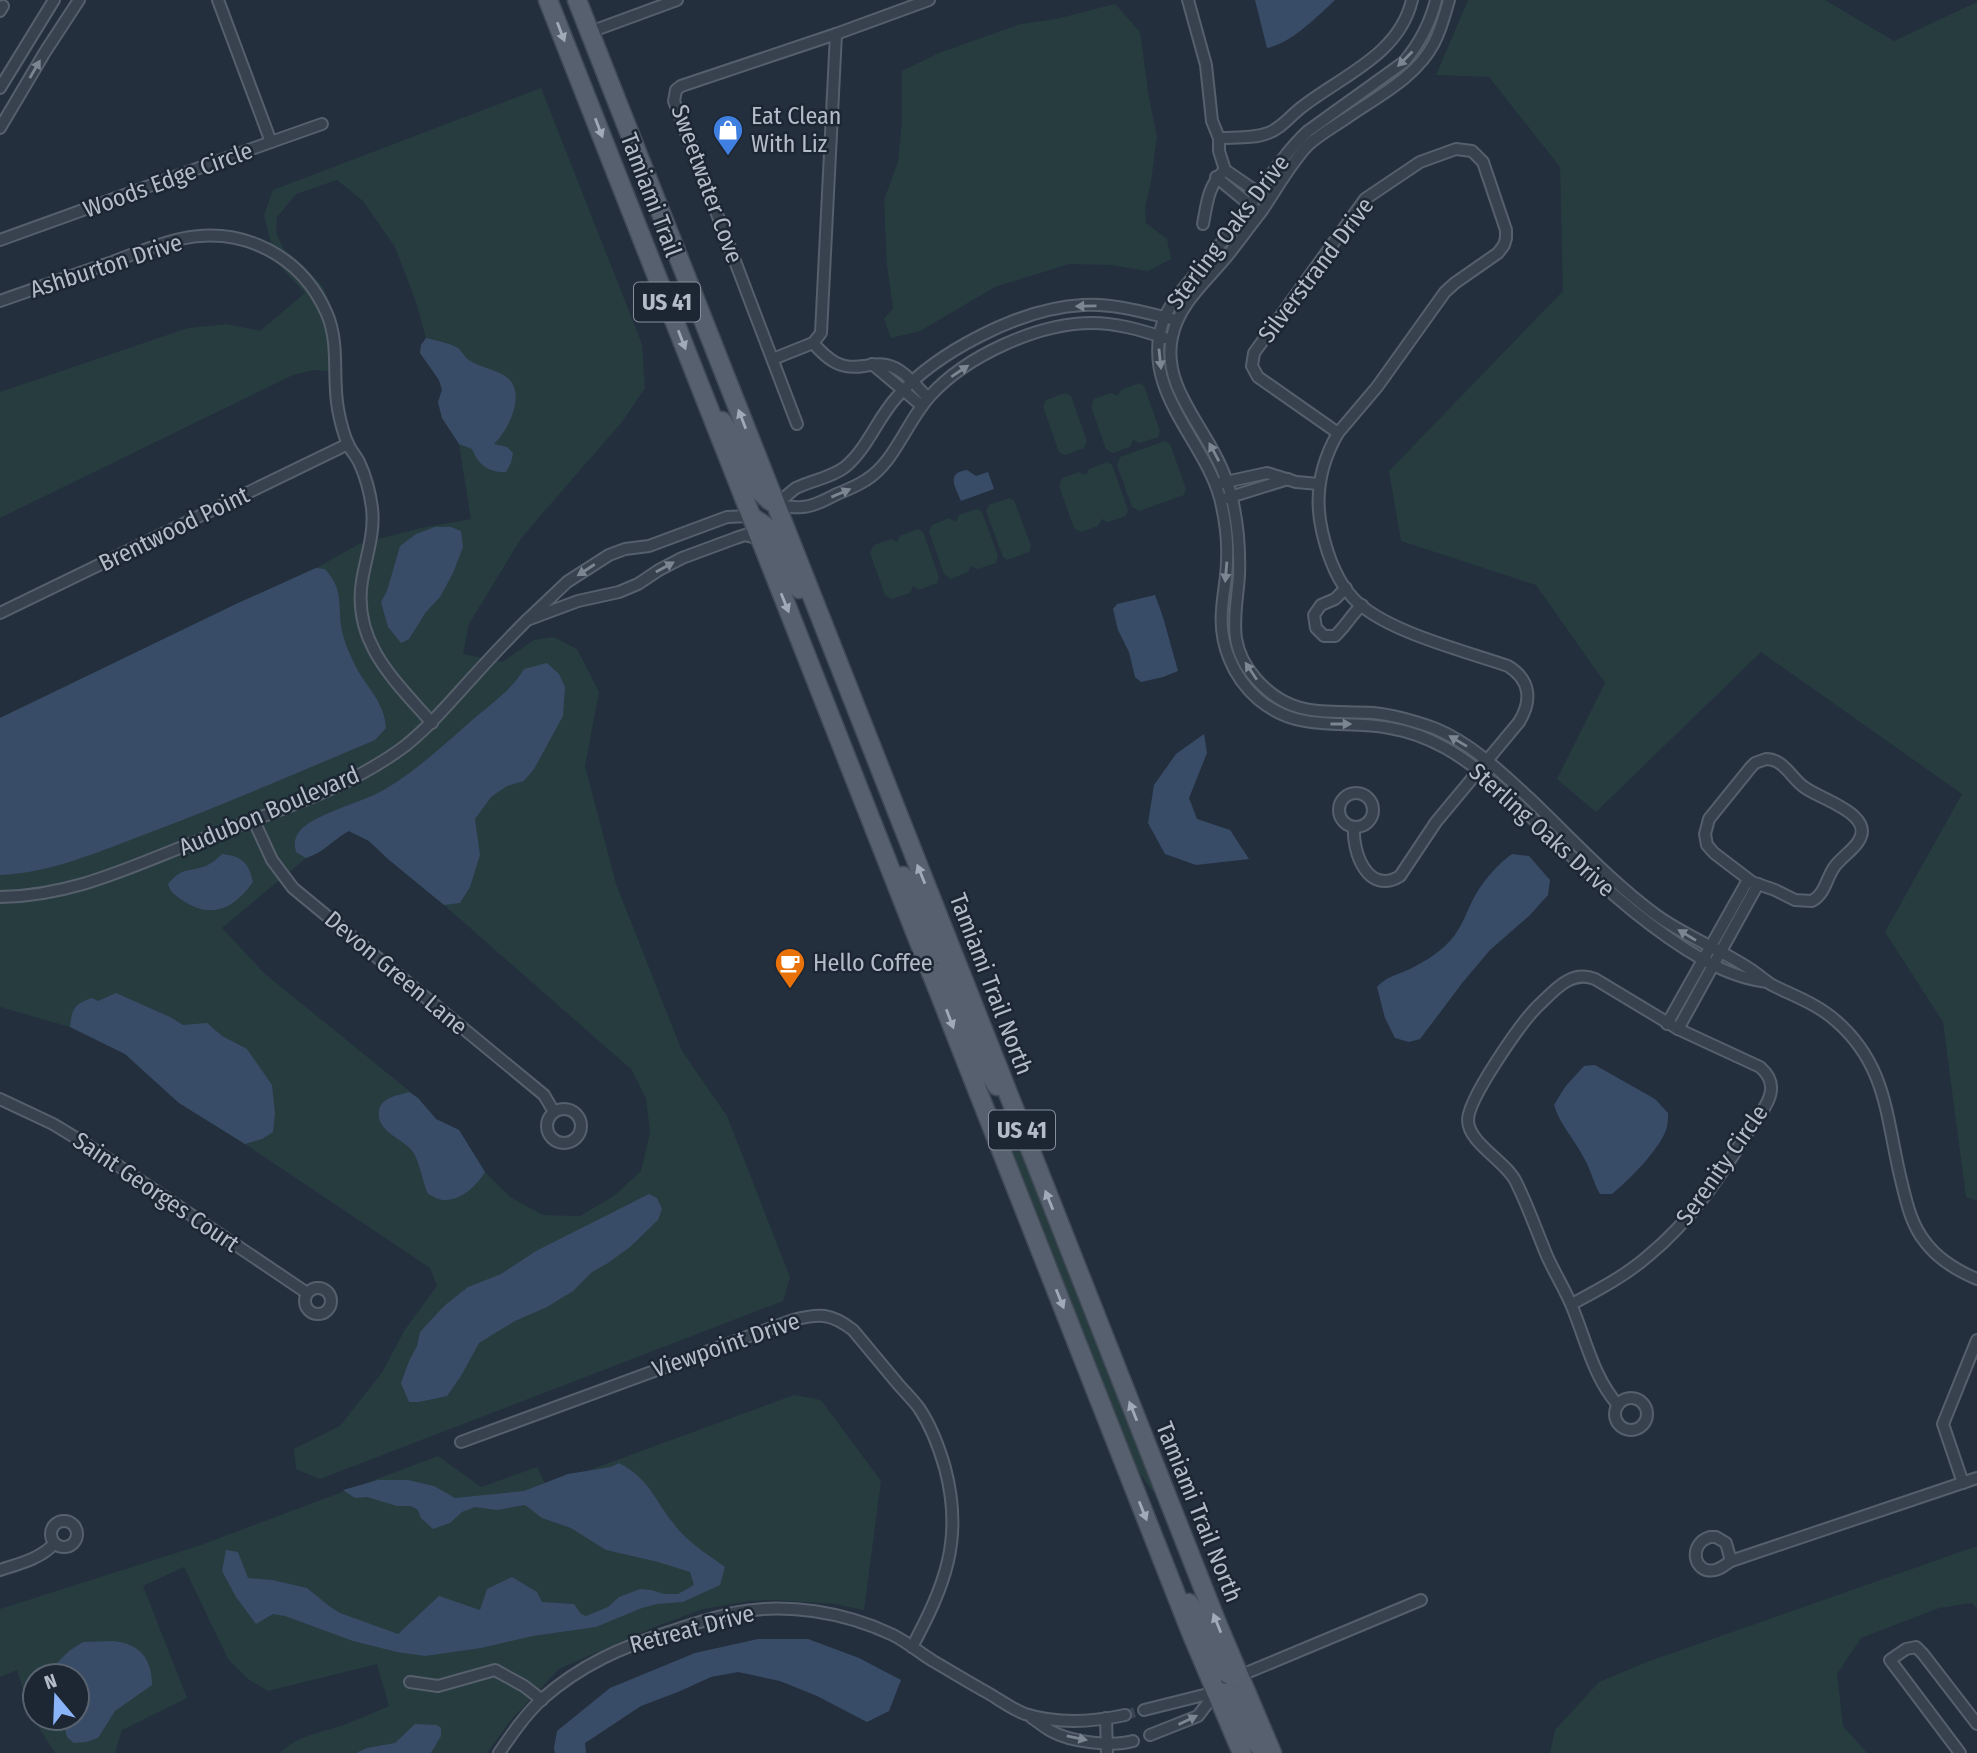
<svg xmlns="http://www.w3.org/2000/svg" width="1977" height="1753" font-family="'Fira Sans Condensed',sans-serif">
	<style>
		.green { fill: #263c3f; fill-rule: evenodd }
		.water { fill: #394c67 }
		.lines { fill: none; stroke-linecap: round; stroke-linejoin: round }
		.street-tunnel { stroke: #3a4453; stroke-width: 10; stroke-dasharray: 10 5; stroke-linecap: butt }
		.street-casing { stroke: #565f6c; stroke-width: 14 }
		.primary-casing { stroke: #414a57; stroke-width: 21 }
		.street { stroke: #38414e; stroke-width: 10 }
		.primary { stroke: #56606e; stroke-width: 18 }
		.oneway { fill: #a1aab7 }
		.oneway2 { fill: #7c8592 }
		.labels { text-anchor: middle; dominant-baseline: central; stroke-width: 5; stroke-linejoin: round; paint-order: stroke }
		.shield { fill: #1d2633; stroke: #878f9c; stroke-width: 2 }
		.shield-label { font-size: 23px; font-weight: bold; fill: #b4bcc9 }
		.poi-label { font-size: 24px; fill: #b4bcc9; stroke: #1d2633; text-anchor: start }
		.street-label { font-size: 24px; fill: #b4bcc9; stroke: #1d2633 }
	</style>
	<rect width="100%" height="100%" fill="#242f3e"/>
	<g class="green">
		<polygon points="1468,0 1825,0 1894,41 1977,2 1977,1201 1966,1197 1943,1022 1885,932 1962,794 1761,652 1596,812 1557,779 1605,683 1536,585 1401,541 1389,471 1563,291 1560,167 1489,77 1436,75"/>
		<polygon points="1115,4 1140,32 1149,98 1157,136 1151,182 1145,207 1146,223 1167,239 1171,259 1148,271 1112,265 1069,264 995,287 920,331 891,338 884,319 893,308 887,265 884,200 898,162 902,121 902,71 939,53 1021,24 1056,19"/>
		<path d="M541,88L642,344L645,388L622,422L522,537L469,624L463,654L502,662L534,640L554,637L577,649L599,692L585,766L616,884L682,1051L727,1116L790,1277L783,1301L320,1479L296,1469L294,1449L340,1426L383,1371L404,1331L437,1286L430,1268L245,1144L179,1103L125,1054L70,1027L0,1007V718L236,604L316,568L359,544L421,528L471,519L459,444L442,418L438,402L442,390L439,380L420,353L421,345L426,338L415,299L395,247L363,201L337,180L296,194L277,217L276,232L283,248L304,266L323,287L336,318L342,353V372L314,370L293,375L0,518V392L188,328L227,324L260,331L305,293L273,259L271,243L264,215L273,190ZM348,831L369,841L388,859L444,905L632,1070L646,1098L650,1133L641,1171L614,1196L580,1216L543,1215L510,1197L485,1172L459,1130L436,1119L418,1098L265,974L222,928L306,858C326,851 331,842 348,831Z"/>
		<polygon points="1139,383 1144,386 1160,431 1158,437 1140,443 1133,440 1130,447 1113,453 1106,449 1091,407 1094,399 1111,393 1118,396 1121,390"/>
		<polygon points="1065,393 1071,396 1087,441 1084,448 1065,455 1059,452 1043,407 1046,400"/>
		<polygon points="1165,441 1170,444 1186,489 1184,495 1139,511 1132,507 1117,465 1120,457"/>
		<polygon points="1107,462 1112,465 1128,510 1126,516 1108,522 1102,519 1098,526 1081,532 1074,528 1059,486 1062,478 1079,472 1086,475 1089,469"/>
		<polygon points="1009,498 1014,500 1031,546 1029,552 1007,560 1003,557 986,511 989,505"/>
		<polygon points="977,509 982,512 998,556 996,563 978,569 971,566 968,572 951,579 944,574 929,532 932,525 949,518 956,522 959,515"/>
		<polygon points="918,529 923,532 939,577 937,583 919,590 913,586 910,593 892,599 885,595 870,553 874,545 891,539 897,542 900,536"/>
		<polygon points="1001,1117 1016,1135 1156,1491 1153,1492 1138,1471 999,1118"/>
		<path d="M794,1395L821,1400L881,1481L864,1610L835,1604L774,1600L750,1601L703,1609L652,1628L559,1669L510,1721L487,1753H280C297,1736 319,1733 341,1726C357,1720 373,1713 389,1706L377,1664L268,1691L248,1679L228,1659L184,1567L143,1586L187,1698L122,1730L115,1753H55L32,1717L17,1670L0,1677V1609L201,1545L438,1456L481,1487L537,1467L546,1486ZM35,1676H77V1718H35Z"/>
		<polygon points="1977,1546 1977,1609 1972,1603 1939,1608 1861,1638 1837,1674 1843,1726 1867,1753 1550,1753 1555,1730 1599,1682 1644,1663"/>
	</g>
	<g class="water">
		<path d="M1255,0H1335C1318,16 1290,44 1267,48Z"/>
		<path d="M426,338C435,340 449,343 458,348C462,351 464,357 469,360C479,367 494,369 505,376C528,391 509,430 494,444L507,447L513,453L511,463L506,472C489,473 478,465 472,449L459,444L442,418L438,402L442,390L439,380L420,353L421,345Z"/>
		<path d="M967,470L976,476L988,472L994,489L961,501C956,488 945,473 967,470Z"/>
		<polygon points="435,527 451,527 461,531 463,547 453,573 440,597 426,612 409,639 401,643 388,627 381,602 387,591 400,546 416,534"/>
		<path d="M316,568L325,569C343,590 338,600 341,625C342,636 348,650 353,661C363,684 385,701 386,728L375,740C297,773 218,807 138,837C93,854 49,873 0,875V718L236,604Z"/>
		<polygon points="1155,595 1163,617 1178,671 1163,677 1141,682 1135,677 1129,652 1118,630 1113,609 1117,604"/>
		<path d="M547,663L559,674L565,687L563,716L534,769L524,781L507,786L491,797L475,819L480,855L470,887L460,903L444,905L388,859L369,841L349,831C331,841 326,851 306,858L296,852C294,844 294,839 299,832C310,816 358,803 376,794C407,779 444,745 470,722C489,705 511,691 524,669Z"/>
		<polygon points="1204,734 1207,753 1189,798 1197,819 1230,830 1249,859 1196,865 1165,854 1148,823 1154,785 1176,754"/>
		<path d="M222,854C242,856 249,863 253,882C234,909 211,920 182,900C175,895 170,892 168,884C182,868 185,872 203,867C210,865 217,859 222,854Z"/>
		<path d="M1512,854L1529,856L1550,880L1548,895L1529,916L1490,950L1463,982L1420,1039L1409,1042L1395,1038L1385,1018L1377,987C1387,976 1397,975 1410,969C1424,962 1439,953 1450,941C1463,927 1467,909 1476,894C1484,880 1500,862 1512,854Z"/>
		<path d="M116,993L170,1017L183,1025L207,1023L222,1036L247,1049L272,1085L275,1114L273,1132L262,1139L245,1144L179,1103L125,1054L70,1027C72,1009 74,1004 92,998L98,1001Z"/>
		<path d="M1595,1065L1655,1099L1668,1113C1668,1118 1668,1125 1666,1130C1659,1150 1628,1181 1612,1194H1600C1593,1182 1591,1170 1584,1158C1575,1140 1560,1125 1554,1105L1565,1087L1584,1066Z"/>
		<path d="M409,1092L418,1098L436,1119L459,1130L485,1172C477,1185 461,1201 444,1200C438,1200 433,1196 428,1194C423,1183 419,1160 413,1152C403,1138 376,1132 379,1111C381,1097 397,1096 409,1092Z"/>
		<polygon points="649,1194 657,1198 662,1209 658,1220 630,1247 608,1263 592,1272 573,1291 547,1307 515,1321 479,1343 461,1376 447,1396 419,1402 409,1402 401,1383 409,1361 417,1346 420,1332 444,1306 468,1287 501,1274 536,1251"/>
		<path d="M619,1463C649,1478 655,1501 674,1524C687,1542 707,1554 725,1567L720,1585L683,1602L657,1604L642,1608L596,1627L533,1636L481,1648L425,1656L397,1652L353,1641L285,1616L273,1614L256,1624L236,1597L222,1571L226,1550L238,1552L248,1578L272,1580L307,1588L329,1606L340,1613L398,1634L439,1596L480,1610L487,1589L512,1577L537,1592L542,1602L574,1604L581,1614L586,1616L608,1607L619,1597L640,1589L651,1590L664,1594H678L694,1585L690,1572L658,1562L606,1550L571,1528L542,1518L525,1505L497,1510L475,1507L462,1512L450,1523L433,1529L421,1518L418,1510L411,1506H397L367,1497L355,1498L343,1490L378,1480H408L434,1486L455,1498L524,1491L568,1474L611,1467Z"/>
		<polygon points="758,1639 808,1639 859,1658 901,1680 889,1711 867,1722 817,1696 780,1681 738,1672 711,1677 678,1692 641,1706 585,1743 586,1753 555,1753 554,1748 557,1731 610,1688 695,1653"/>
		<path d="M114,1641C140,1644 152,1659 152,1685L115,1711L98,1738L86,1742L74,1743L67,1737L62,1718H77V1676H52V1668L69,1651L83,1642Z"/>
		<polygon points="415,1724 437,1725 441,1728 441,1736 431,1753 356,1753 367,1748 395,1743"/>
	</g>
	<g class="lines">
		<polyline class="street-tunnel" points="1125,1715 1144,1710"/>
		<g class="street-casing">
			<g id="street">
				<polyline points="1188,0 1206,65 1212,121 1219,138 1219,151 1225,170 1263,196"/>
				<path d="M1436,0C1430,24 1420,43 1404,62L1308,131C1280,157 1262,190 1239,220C1228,235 1216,250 1204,264C1189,283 1169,301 1162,325C1142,391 1204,440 1220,498C1225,518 1228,540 1227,560C1227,577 1223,593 1222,610C1219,644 1233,677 1258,699C1299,734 1342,719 1390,728C1431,735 1462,756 1493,782C1513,798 1530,816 1548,834C1592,876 1635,917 1687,950C1713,966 1736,978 1767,982"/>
				<path d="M1449,0C1445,14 1441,30 1434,43C1416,78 1376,97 1345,119C1333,127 1319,135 1308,145C1290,164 1276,190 1261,212C1250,226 1239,241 1228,255C1207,281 1179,303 1172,337C1164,375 1187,406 1205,437C1216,455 1226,475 1231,495C1238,522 1240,548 1239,576C1236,616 1226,645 1256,679C1291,719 1326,710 1373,713C1394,715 1414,721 1434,728C1471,743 1501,772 1529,798C1570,837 1610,881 1656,915C1685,936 1720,949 1750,969C1758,974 1764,980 1772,985C1794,996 1817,1004 1835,1020C1889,1066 1886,1122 1902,1184C1907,1205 1912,1226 1926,1243C1939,1260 1958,1271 1977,1279"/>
				<polyline points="0,11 3,6"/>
				<polyline points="590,32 677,0"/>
				<polyline points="0,88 54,0"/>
				<polyline points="0,128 45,52 79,0"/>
				<path d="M1219,138C1235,137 1253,139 1268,133C1281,129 1291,115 1302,107C1343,75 1399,55 1412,0"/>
				<polyline points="271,142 322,124"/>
				<polygon points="1456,149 1472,151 1483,162 1506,230 1506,238 1504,245 1498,253 1455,283 1445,292 1377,387 1338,433 1258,377 1252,366 1254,353 1365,199 1420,162"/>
				<polyline points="1216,177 1255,209"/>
				<path d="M1203,224C1207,203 1208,185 1225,170"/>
				<polyline points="0,240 271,142 218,0"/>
				<path d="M0,301C37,288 73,275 110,263C133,254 157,244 180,239C243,225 302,256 327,314C340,345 332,377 338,409C340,420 343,433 348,444C351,451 356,456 359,462C366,477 370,492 372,508C375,534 366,556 362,581C352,642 395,681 432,723"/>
				<path d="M813,343C828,360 840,370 864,366C871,365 878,363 886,365C903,368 916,386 928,398"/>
				<polyline points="773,359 813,343 821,333 836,34"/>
				<polyline points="872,364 922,406"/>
				<polyline points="797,424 674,101 676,90 681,86 836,34 929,0"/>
				<path d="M1338,433C1320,464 1314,496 1322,531C1327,553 1337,581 1353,598C1383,631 1465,651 1508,666C1531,680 1532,701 1519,722L1436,822L1400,876C1368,896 1352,852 1354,827"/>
				<polyline points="1221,483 1267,473 1296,482 1319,484"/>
				<polyline points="1227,498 1288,479"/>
				<path d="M776,505C782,500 789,493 796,488C812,480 831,478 845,467C867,449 877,419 896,398C936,352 1021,308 1083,305C1112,303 1143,312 1172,319"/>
				<path d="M776,505C784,506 794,508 802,507C813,507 827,499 837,494C847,490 857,486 866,480C895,462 907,421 930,396C966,356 1038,323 1092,323C1117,323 1141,330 1165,338"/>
				<polyline points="751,516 727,517 649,546 625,549 609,555 567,582 527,620 578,601 619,592 638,584 659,570 682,558 736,538 745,535 760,539"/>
				<path d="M1346,588L1335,599L1321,605L1314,615L1316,628L1324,636H1335C1346,626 1351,615 1362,605"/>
				<polyline points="0,613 348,444"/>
				<path d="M1766,759C1784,759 1791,778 1804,787C1819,799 1877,814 1858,842C1852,851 1842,857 1835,866C1826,878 1826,893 1812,901L1795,900L1775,890L1752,882L1714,853L1707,845L1705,834L1709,819L1751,767L1755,763Z"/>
				<circle cx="1356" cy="810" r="17"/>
				<polyline points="254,821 272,860 293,888 544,1095 554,1112"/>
				<path d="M0,897C77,896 138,863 208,837C275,811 346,790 405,746C430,726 450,702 472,678C490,658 508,639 527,620"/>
				<polyline points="1667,1024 1748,880"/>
				<polyline points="1678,1029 1758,884"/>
				<polyline points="0,1099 53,1124 86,1144 307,1293"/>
				<circle cx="564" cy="1126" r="17"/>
				<circle cx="318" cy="1301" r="13"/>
				<path d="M1572,1304C1598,1290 1625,1276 1648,1256C1691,1221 1722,1174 1751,1127C1758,1117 1770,1103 1771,1090C1772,1080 1767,1073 1760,1067L1678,1029L1595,979C1570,969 1553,992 1537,1007C1520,1024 1468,1099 1468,1120C1468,1143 1506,1161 1516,1182C1528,1206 1537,1232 1547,1256C1555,1274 1566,1291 1573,1309C1586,1341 1594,1378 1618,1405"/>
				<circle cx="1631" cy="1414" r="16"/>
				<path d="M461,1442L793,1320C819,1313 831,1313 853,1330C868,1348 883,1366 898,1384C905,1392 913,1400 919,1408C931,1426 939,1447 945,1468C964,1539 945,1585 912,1647"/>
				<polyline points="1963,1483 1943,1424 1977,1340"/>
				<circle cx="64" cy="1534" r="13"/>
				<path d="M1710,1537H1716L1726,1543L1731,1561C1726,1564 1721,1569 1715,1570C1694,1575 1687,1544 1710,1537Z"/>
				<polyline points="1731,1561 1977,1478"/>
				<path d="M0,1570C18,1564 40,1559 54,1544"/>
				<polyline points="1239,1676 1421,1600"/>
				<polyline points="410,1682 438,1686 495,1670 524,1686 542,1700"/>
				<polyline points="1144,1710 1216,1692"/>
				<path d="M1032,1718C1038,1722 1044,1727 1051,1731C1070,1742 1112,1747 1133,1741"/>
				<polyline points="1106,1718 1107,1753"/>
				<polyline points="1150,1735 1198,1716 1216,1692"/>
				<path d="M499,1753C512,1734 525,1715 542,1699C582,1664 622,1647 672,1631C692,1624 713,1618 733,1613C786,1602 845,1612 893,1635C907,1642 920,1653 933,1661C952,1672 970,1683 988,1693C1000,1700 1012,1709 1025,1714C1057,1724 1093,1722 1125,1715"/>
				<polyline points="1960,1753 1890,1660 1906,1649 1916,1647 1923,1654 1977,1724"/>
			</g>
		</g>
		<g class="primary-casing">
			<g id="primary">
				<polyline points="548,0 1192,1635 1242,1753"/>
				<polyline points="577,0 1217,1623 1272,1753"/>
				<polyline points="722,421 739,448 756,488 770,501"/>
				<polyline points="752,517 767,527 773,536 785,565 799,589"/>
				<polyline points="903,876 918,902 939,950 943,956 950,960"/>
				<polyline points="931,973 942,973 951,983 983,1064 997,1086"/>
				<polyline points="1189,1603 1201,1622 1222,1670 1233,1677 1239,1676"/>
				<polyline points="1216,1692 1227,1693 1232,1696 1250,1733 1264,1753"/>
			</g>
		</g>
		<use href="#street" class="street"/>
		<use href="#primary" class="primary"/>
	</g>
	<defs><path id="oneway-solid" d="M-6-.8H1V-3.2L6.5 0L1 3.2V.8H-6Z" transform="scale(1.75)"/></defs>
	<g class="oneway">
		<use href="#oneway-solid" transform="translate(561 32) rotate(69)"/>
		<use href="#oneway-solid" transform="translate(599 128) rotate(69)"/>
		<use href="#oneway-solid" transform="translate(682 340) rotate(69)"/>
		<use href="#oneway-solid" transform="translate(742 419) rotate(-111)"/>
		<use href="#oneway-solid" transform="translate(785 603) rotate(68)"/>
		<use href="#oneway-solid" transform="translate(921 874) rotate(-112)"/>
		<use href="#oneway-solid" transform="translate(950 1019) rotate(69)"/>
		<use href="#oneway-solid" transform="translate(1049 1200) rotate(-112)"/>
		<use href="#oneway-solid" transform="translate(1060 1299) rotate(68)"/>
		<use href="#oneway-solid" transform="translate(1133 1411) rotate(-112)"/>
		<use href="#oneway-solid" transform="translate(1143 1511) rotate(68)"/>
		<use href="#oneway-solid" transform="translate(1217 1623) rotate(-112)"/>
	</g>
	<g class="oneway2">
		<use href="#oneway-solid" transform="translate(1405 59) rotate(135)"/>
		<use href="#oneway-solid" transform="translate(35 69) rotate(-60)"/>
		<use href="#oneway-solid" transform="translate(1086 306) rotate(179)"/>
		<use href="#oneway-solid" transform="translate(1160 359) rotate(84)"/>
		<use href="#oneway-solid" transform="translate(960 371) rotate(-34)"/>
		<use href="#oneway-solid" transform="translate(1214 452) rotate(-118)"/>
		<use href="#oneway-solid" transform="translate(841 493) rotate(-23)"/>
		<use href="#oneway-solid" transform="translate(665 567) rotate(-29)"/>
		<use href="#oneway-solid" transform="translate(586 570) rotate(147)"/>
		<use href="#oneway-solid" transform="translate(1226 572) rotate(95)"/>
		<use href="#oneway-solid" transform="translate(1251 671) rotate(-124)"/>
		<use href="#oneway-solid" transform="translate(1341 724)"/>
		<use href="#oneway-solid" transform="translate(1458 741) rotate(-149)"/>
		<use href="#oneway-solid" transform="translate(1687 935) rotate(-149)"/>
		<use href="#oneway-solid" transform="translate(1188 1720) rotate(-26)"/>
		<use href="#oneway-solid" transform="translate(1077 1738) rotate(12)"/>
	</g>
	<defs>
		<g id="shop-pin" transform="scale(1.575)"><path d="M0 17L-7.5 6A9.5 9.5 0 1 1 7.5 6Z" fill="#3f7fe0" stroke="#1d2633"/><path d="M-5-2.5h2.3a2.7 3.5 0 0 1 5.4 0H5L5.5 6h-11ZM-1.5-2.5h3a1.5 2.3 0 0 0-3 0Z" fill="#fff"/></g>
		<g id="cafe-pin" transform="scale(1.575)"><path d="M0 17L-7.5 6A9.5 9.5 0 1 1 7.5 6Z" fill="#e8710a" stroke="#1d2633"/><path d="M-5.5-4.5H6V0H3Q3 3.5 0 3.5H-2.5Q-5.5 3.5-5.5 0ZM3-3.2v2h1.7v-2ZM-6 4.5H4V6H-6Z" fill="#fff"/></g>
	</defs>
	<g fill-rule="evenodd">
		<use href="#shop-pin" x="728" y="130"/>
		<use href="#cafe-pin" x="790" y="963"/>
	</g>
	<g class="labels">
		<g class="shield">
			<rect x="634" y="282.5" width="66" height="39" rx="5"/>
			<rect x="989" y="1110.5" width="66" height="39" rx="5"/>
		</g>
		<g class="shield-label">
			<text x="667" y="302">US 41</text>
			<text x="1022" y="1130">US 41</text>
		</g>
		<g class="poi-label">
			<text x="751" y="116">Eat Clean<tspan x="751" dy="28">With Liz</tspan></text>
			<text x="813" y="963">Hello Coffee</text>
		</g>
		<g class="street-label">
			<text transform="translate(168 180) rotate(-20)">Woods Edge Circle</text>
			<text transform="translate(707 184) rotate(70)">Sweetwater Cove</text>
			<text transform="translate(651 195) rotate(69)">Tamiami Trail</text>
			<text transform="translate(1228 232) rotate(-53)">Sterling Oaks Drive</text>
			<text transform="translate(106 266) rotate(-18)">Ashburton Drive</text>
			<text transform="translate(1316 270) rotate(-53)">Silverstrand Drive</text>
			<text transform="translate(174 529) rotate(-26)">Brentwood Point</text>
			<text transform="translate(269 811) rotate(-23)">Audubon Boulevard</text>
			<text transform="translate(1542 830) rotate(42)">Sterling Oaks Drive</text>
			<text transform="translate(396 973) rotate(40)">Devon Green Lane</text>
			<text transform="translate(991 984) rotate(69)">Tamiami Trail North</text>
			<text transform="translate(1722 1165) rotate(-55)">Serenity Circle</text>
			<text transform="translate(156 1192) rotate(34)">Saint Georges Court</text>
			<text transform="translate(726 1345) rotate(-19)">Viewpoint Drive</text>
			<text transform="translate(1199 1512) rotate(68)">Tamiami Trail North</text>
			<text transform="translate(692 1629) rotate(-15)">Retreat Drive</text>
		</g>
	</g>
	<g transform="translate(56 1697) rotate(341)"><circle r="33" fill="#1d2633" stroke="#59626f" stroke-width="2"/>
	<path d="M0-5L12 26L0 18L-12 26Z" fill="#8ab4f8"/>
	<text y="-10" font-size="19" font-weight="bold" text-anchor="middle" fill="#b4bcc9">N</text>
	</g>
</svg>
